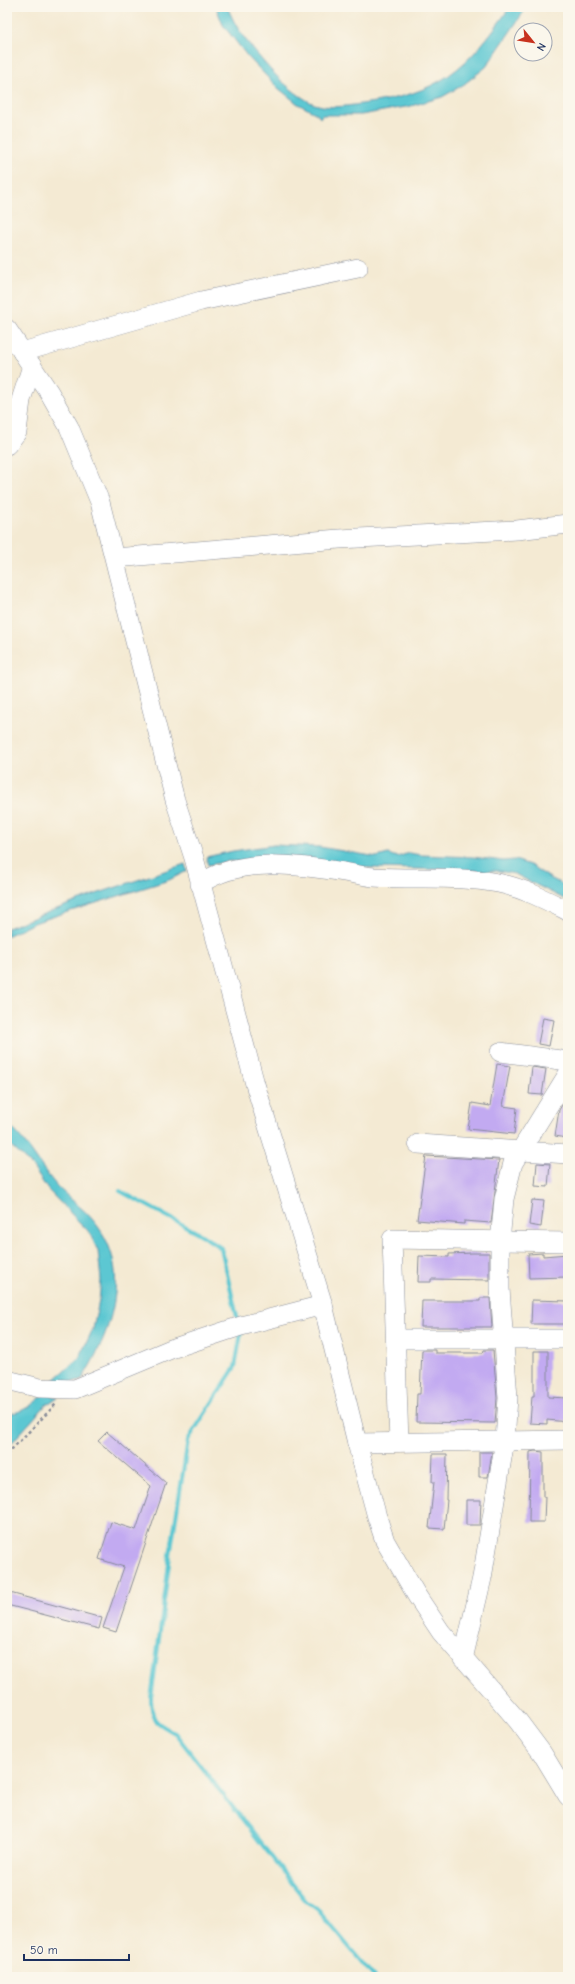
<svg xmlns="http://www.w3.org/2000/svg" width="575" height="1984" font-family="'Comic Neue',sans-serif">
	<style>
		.water { fill: #5bc7d2; stroke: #3b7b98 }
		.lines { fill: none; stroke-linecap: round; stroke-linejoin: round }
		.stream { stroke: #5bc7d2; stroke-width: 4 }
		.building { fill: #c2aaf1 }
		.minor-casing { stroke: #888c98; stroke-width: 20 }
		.path { stroke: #888c98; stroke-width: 2.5; stroke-dasharray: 3 3; stroke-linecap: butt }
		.minor { stroke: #fff; stroke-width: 19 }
	</style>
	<rect width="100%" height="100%" fill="#fbf7ec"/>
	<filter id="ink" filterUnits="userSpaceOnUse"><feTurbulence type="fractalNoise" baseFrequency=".025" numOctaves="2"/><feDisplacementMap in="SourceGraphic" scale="8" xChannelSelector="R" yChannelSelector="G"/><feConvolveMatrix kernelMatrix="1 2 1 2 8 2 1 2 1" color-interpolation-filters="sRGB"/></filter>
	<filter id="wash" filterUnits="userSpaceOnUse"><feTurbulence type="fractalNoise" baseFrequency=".012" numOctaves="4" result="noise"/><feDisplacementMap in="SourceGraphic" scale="16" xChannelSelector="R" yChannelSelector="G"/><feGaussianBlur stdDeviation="0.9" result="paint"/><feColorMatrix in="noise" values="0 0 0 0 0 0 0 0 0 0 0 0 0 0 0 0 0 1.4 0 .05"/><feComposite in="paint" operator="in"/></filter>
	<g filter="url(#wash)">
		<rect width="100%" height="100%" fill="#f4ead3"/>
		<g class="water">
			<path d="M216,7H227C232,17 236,27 243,36C261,60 284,88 310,102C325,110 346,106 361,104C440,94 466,70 510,7H527L486,67L463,85L442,97L411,106L361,115H322L320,118L317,114L298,104L278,88L248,57L223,25Z"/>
			<polygon points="274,845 320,847 377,857 388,854 397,857 409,853 421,855 473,857 503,861 515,860 530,865 550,878 568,887 568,901 515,874 499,871 376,868 229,861 208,865 206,857 233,851"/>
			<polygon points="185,864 187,871 169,880 52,917 34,923 7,936 7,928 96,894"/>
			<path d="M7,1123C27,1141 39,1165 56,1185C70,1200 88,1211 99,1228C132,1275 110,1335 82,1379L67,1384L54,1380L79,1358L93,1329L99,1301L101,1280L98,1251L89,1232L48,1190L32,1166L7,1142Z"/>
			<path d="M45,1394L58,1397L46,1405L7,1448V1414C25,1412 31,1405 45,1394Z"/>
		</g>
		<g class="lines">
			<g class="stream">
				<polyline points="120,1191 200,1234 221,1248 238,1321"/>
				<path d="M241,1333L235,1367L188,1440L170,1556L151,1699C152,1722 155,1722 175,1733L306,1901L318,1910L374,1977"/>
			</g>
		</g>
		<g id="blocks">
			<g class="building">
				<polygon points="543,1018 554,1020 549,1046 538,1044"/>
				<polygon points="497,1064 510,1066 503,1106 517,1108 514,1134 468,1129 472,1103 490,1106"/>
				<polygon points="532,1067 546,1069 542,1095 529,1094"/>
				<polygon points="568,1095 567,1138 555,1136 559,1110"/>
				<polygon points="426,1156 499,1160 491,1223 464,1221 464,1224 417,1220"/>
				<polygon points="537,1163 550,1164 548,1187 535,1186"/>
				<polygon points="532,1200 544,1201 541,1227 529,1225"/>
				<polygon points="472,1253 489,1253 489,1280 431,1279 431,1282 418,1282 419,1256 449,1257 449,1254"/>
				<polygon points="543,1253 543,1256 568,1254 568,1277 529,1278 528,1254"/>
				<polygon points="480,1298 490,1298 492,1327 421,1327 422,1301 480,1301"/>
				<polygon points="532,1300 568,1301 568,1324 531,1324"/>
				<polygon points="422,1350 435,1350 435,1353 483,1353 484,1350 493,1350 497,1398 495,1423 416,1422 417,1394 420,1394"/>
				<polygon points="534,1351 548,1351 548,1397 568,1398 568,1422 547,1420 547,1424 530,1423 532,1396 534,1396"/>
				<polygon points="107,1432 166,1483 116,1632 103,1628 124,1567 99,1559 111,1522 136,1530 151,1486 98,1441"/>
				<polygon points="535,1451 543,1452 543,1497 545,1497 544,1522 529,1522 530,1452"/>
				<polygon points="479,1452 492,1452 488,1477 479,1477"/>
				<polygon points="433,1454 447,1454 446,1500 447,1500 444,1529 429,1528 434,1482 432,1482"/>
				<polygon points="466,1500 481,1500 480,1525 466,1525"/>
				<polygon points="10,1593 102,1618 99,1629 7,1605"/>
			</g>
		</g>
	</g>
	<g filter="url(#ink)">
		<use href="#blocks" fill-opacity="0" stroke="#888c98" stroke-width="1"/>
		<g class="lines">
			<g class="minor-casing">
				<g id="minor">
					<polyline points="7,329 49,392 69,427 100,502 175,800 194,858 255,1084 323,1305 357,1443 377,1517 385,1541 417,1596 441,1632 518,1721 542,1753 568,1796"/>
					<polyline points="22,352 201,301 358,268"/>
					<polyline points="7,445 17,432 21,400 32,366"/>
					<polyline points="115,558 339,539 517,530 568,524"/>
					<path d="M200,884C240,856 298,865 344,872C354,874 364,876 374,877C415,880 457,875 498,883C523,888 546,900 568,911"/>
					<polyline points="500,1052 568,1061"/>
					<polyline points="418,1144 568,1154"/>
					<polyline points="396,1339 568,1339"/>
					<polyline points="7,1380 40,1388 75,1389 171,1349 241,1326 323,1305"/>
					<polyline points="399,1442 392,1239 568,1242"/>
					<polyline points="357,1443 568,1440"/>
					<polyline points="463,1659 482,1578 505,1440 508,1398 500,1289 500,1241 504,1199 513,1163 568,1074"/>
				</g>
			</g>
			<polyline class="path" points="7,1454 56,1404"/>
			<use href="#minor" class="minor"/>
		</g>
	</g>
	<rect width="575" height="1984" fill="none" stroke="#fbf7ec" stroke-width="24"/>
	<g transform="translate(533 42) rotate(120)"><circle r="19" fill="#fbf7ec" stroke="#a1a7b3"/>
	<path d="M0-3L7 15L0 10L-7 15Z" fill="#c8321e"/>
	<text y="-6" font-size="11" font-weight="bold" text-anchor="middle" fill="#1b2f5e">N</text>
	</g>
	<path d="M24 1954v6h105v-6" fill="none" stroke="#1b2f5e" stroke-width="2"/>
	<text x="30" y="1954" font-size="12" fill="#1b2f5e" stroke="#fbf7ec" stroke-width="3" paint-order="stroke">50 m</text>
</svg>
